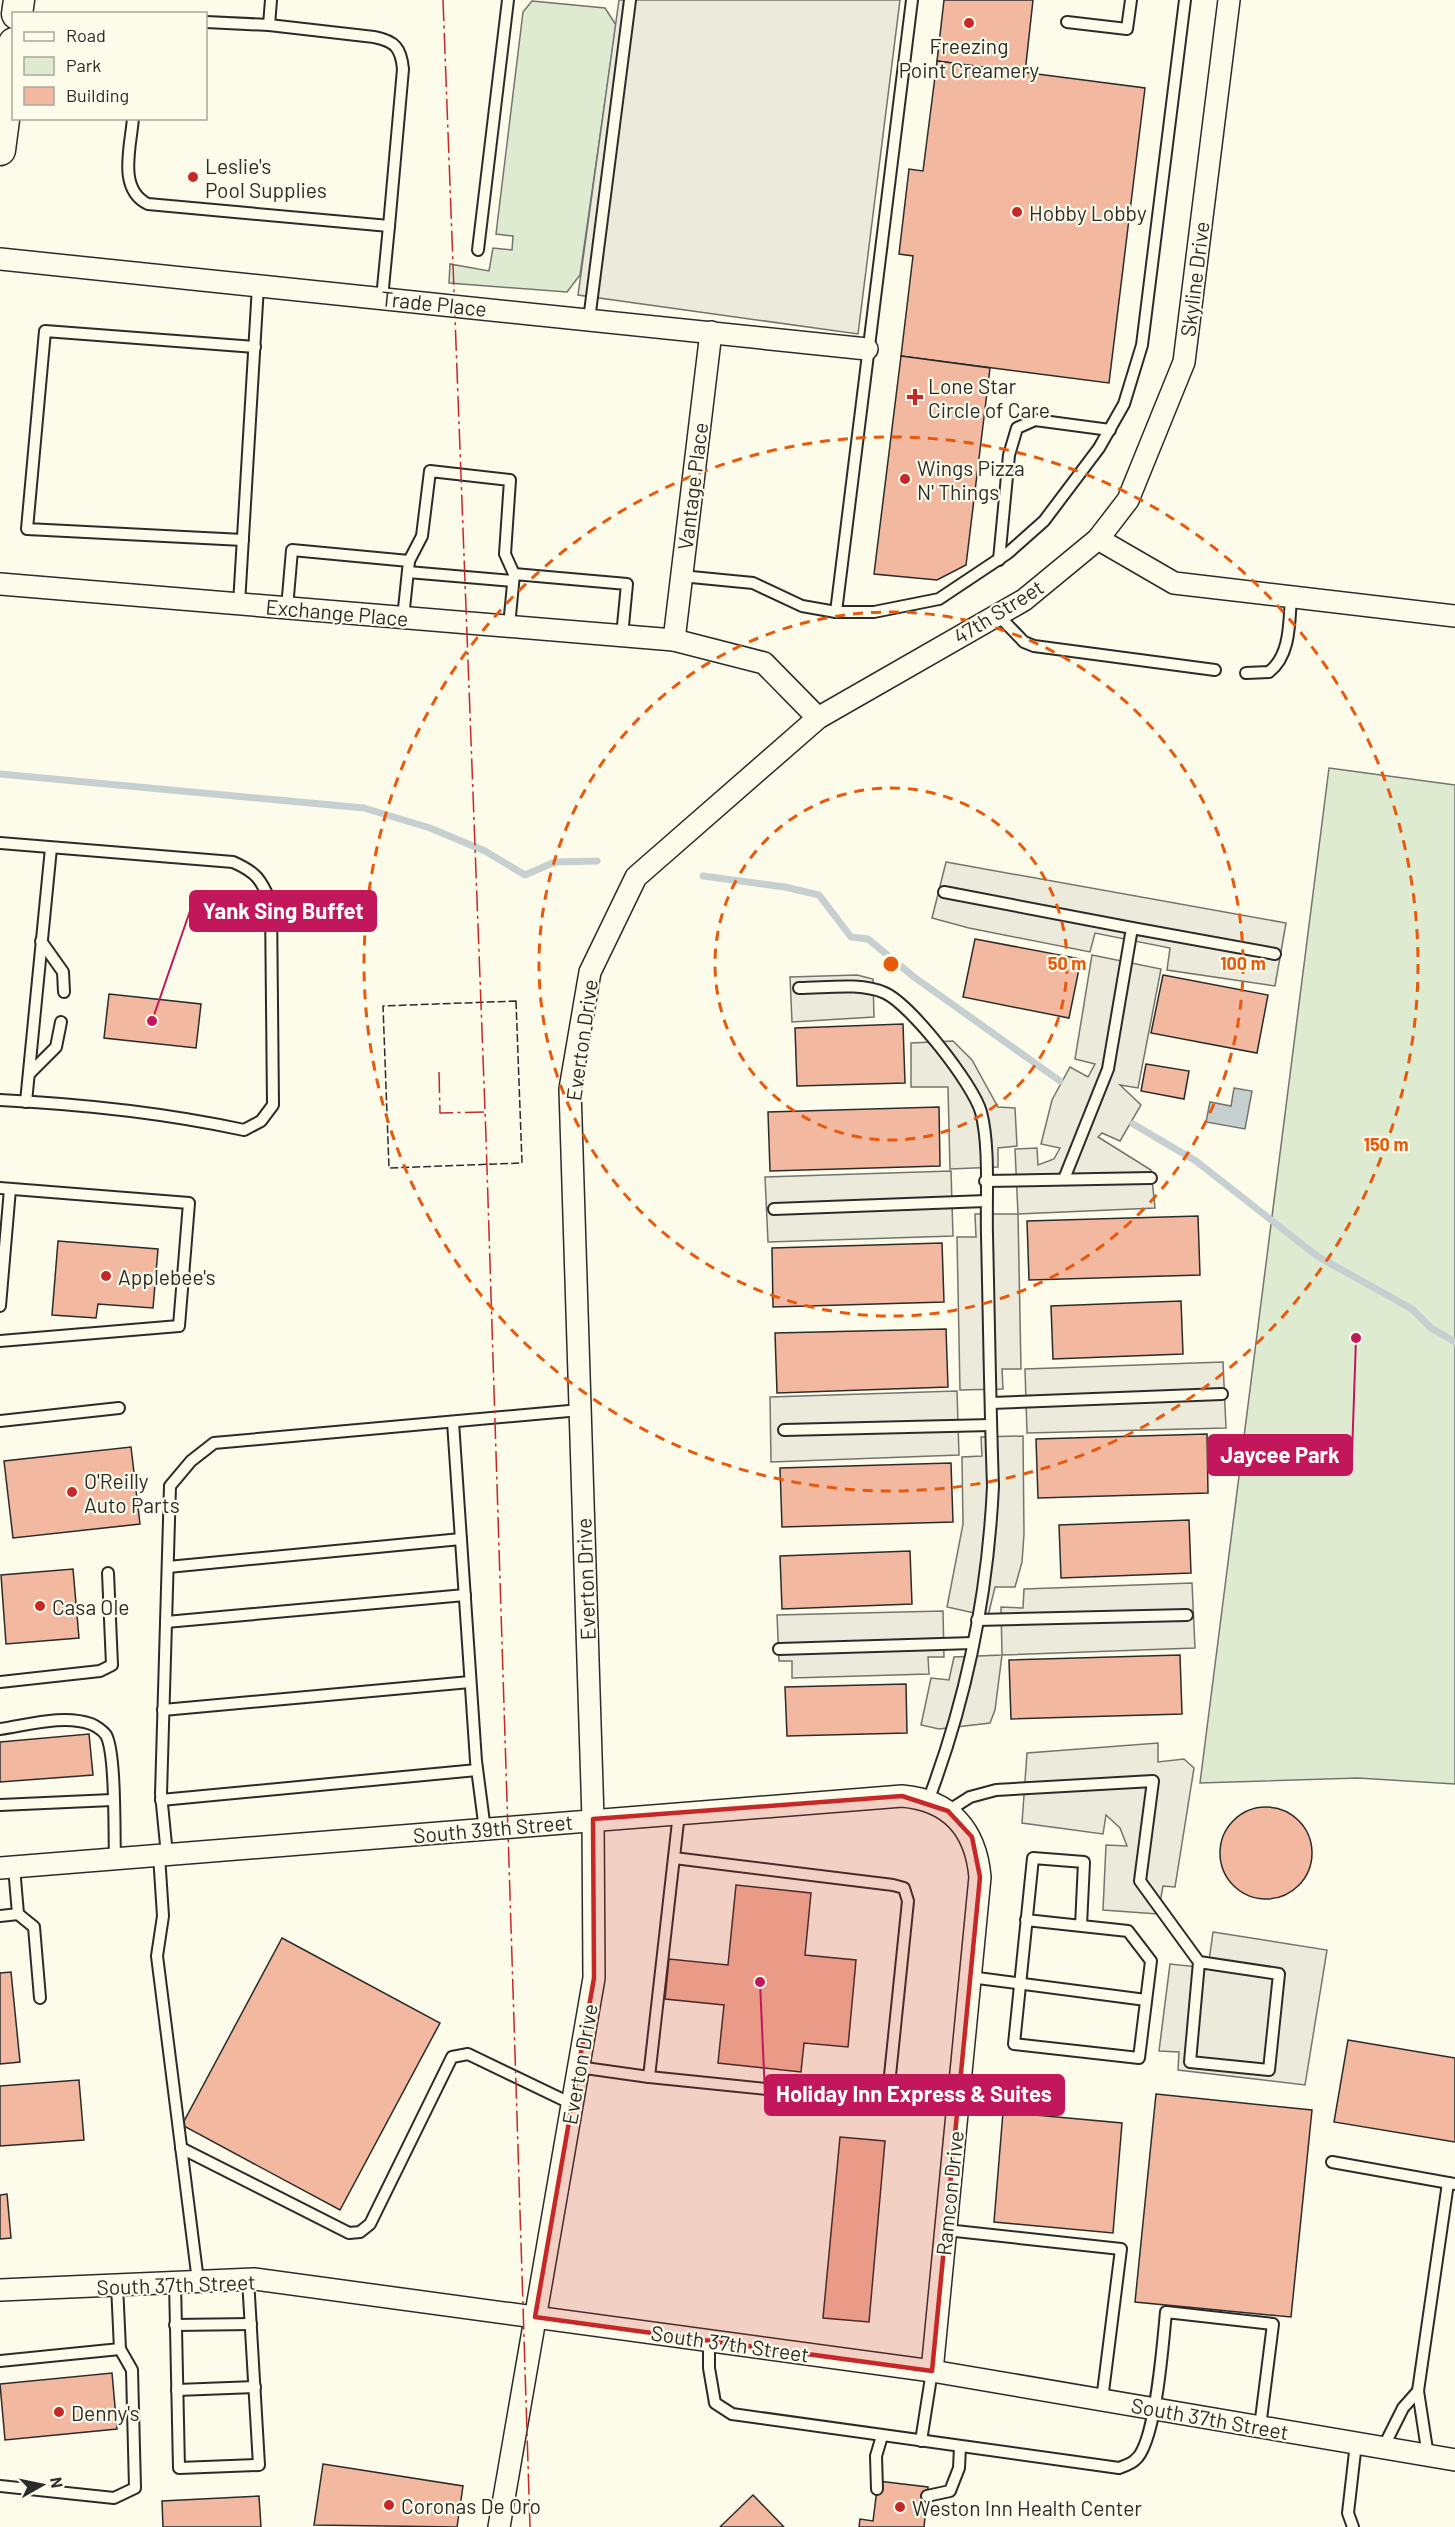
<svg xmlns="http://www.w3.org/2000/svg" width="1455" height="2527" font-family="Barlow,sans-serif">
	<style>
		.green { fill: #deebd1; stroke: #74746e; stroke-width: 1.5 }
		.parking { fill: #eceadb; stroke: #74746e; stroke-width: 1.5 }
		.water { fill: #c7d0d0; stroke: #74746e; stroke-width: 1.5 }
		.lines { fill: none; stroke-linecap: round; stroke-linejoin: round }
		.stream { stroke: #c7d0d0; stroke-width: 7 }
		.building { fill: #f2b8a0; stroke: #2b2b2b; stroke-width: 1.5 }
		.service-casing { stroke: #2b2b2b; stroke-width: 14 }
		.minor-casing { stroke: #2b2b2b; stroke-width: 24 }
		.secondary-casing { stroke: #2b2b2b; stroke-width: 33 }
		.service { stroke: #fdfbea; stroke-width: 10 }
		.minor { stroke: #fdfbea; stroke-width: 21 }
		.secondary { stroke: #fdfbea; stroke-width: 30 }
		.fence { stroke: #2b2b2b; stroke-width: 1.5; stroke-dasharray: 8 3; stroke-linecap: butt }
		.power { stroke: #c62828; stroke-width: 1.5; stroke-dasharray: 21 4.5 3 4.5; stroke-linecap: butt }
		.marked { fill: #c62828; fill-opacity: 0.2; stroke: #c62828; stroke-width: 4.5; stroke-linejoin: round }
		.ring { fill: none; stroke: #e8590c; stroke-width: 3; stroke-dasharray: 10 8 }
		.poi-dot { fill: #c62828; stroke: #fdfbea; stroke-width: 2 }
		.labels { text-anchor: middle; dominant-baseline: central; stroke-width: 4.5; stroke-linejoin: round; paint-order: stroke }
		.poi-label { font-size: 21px; fill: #2b2b2b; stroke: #fdfbea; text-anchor: start }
		.street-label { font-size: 21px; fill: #2b2b2b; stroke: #fdfbea }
		.centre { fill: #e8590c; stroke: #fdfbea; stroke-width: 3 }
		.ring-label { font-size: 18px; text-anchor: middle; font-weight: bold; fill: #e8590c; stroke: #fdfbea; stroke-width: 4.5; stroke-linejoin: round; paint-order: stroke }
		.leader { fill: none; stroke: #c2185b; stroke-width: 2 }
		.callout-dot { fill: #c2185b; stroke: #fdfbea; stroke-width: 2 }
		.callout { fill: #c2185b; stroke: #c2185b; stroke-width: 2 }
		.callout-label { font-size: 22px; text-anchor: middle; font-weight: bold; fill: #fff }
	</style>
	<rect width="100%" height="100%" fill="#fdfbea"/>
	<g class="green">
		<polygon points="532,1 605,8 616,25 580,275 567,292 449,283 450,264 489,271 493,248 512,250 513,236 496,234 523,12"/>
		<polygon points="1329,768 1455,785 1455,1784 1358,1778 1200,1783"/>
	</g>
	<g class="parking">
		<polygon points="619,0 900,0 858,334 578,295"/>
		<polygon points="946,862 1286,923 1275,986 1167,970 1170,948 1095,933 1090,952 969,928 932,918"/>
		<polygon points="1092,955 1161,969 1138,1088 1120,1085 1141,1105 1120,1141 1102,1133 1098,1137 1151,1170 1155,1208 1018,1214 1021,1369 1002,1369 1003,1389 960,1390 957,1237 976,1237 975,1214 1018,1214 1015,1149 1037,1148 1038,1165 1054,1159 1060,1148 1041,1144 1052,1100 1070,1067 1088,1077 1095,1064 1075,1059"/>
		<polygon points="857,975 873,979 874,1017 792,1022 790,977"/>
		<polygon points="953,1041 972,1060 998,1107 1015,1108 1017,1146 998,1148 998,1167 950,1169 948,1087 911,1087 911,1043"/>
		<polygon points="951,1171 953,1236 768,1242 765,1177"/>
		<polygon points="1223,1362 1226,1428 1027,1433 1025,1369"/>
		<polygon points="957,1391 959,1455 771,1462 770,1397"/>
		<polygon points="1023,1436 1024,1534 1022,1562 1015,1587 995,1587 988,1616 947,1607 963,1524 962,1457 982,1456 981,1437"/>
		<polygon points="1192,1583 1195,1648 1002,1655 995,1710 990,1723 939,1729 921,1725 931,1678 949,1680 954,1657 1002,1655 1001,1607 1023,1608 1024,1589"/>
		<polygon points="943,1611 944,1657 928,1657 929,1674 792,1678 792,1661 779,1661 777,1615"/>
		<polygon points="1158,1743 1158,1762 1184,1759 1194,1768 1175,1887 1163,1886 1158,1914 1103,1910 1106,1845 1127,1846 1120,1828 1106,1815 1103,1834 1022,1823 1027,1753"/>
		<polygon points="1213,1932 1327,1950 1305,2085 1178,2070 1179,2052 1159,2051 1170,1964 1208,1968"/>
	</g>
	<polygon class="water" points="1234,1088 1252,1091 1245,1129 1206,1122 1210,1102 1231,1106"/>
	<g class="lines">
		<g class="stream">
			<polyline points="0,774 364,808 430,828 485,851 525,875 555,862 597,861"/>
			<polyline points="703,876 785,887 819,895 851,937 868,939 914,977 1060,1081"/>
			<polyline points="1133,1124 1196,1161 1317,1256 1412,1309 1431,1328 1455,1342"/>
		</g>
	</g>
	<g class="building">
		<polygon points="944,0 1033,0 1025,73 937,61"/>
		<polygon points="937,61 1145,88 1109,383 901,356 913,256 899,254 909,169 923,171"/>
		<polygon points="901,356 990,368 966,565 937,580 874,574"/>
		<polygon points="975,939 1081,959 1069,1018 963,997"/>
		<polygon points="1163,975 1268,995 1257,1053 1151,1033"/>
		<polygon points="109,994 201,1004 196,1048 104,1038"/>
		<polygon points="903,1024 905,1083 797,1086 795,1028"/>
		<polygon points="1146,1064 1189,1071 1184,1099 1141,1091"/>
		<polygon points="939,1107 940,1166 770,1171 768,1112"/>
		<polygon points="1198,1216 1200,1275 1029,1280 1027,1221"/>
		<polygon points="58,1241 158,1249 153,1308 98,1304 96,1318 52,1315"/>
		<polygon points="942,1243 944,1302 773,1307 772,1248"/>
		<polygon points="1181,1301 1183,1354 1053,1359 1051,1306"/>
		<polygon points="946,1329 948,1387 777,1393 775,1333"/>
		<polygon points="1207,1434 1208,1493 1038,1498 1036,1439"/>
		<polygon points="131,1447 140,1524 13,1538 4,1461"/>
		<polygon points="951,1463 953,1522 782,1527 780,1468"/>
		<polygon points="1189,1520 1191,1573 1061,1578 1059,1525"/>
		<polygon points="910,1551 912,1604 782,1609 780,1556"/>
		<polygon points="73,1569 79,1638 6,1644 1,1575"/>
		<polygon points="1180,1655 1182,1714 1011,1719 1009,1660"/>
		<polygon points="906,1684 907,1733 787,1736 785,1687"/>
		<polygon points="89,1734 93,1775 0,1782 0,1742"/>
		<circle cx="1266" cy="1853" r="46"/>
		<polygon points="736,1885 811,1893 805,1955 856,1960 848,2047 804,2043 801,2072 718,2063 724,2005 665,1999 669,1959 728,1965"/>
		<polygon points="282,1938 440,2023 340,2210 182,2125"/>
		<polygon points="11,1972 20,2062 0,2064 0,1973"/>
		<polygon points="1348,2040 1455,2058 1455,2142 1334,2122"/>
		<polygon points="79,2080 84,2140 0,2146 0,2086"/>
		<polygon points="1156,2094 1312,2110 1291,2317 1135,2302"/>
		<polygon points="1003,2112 1122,2123 1113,2233 994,2222"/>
		<polygon points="840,2137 885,2141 869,2322 823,2318"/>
		<polygon points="7,2194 11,2238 0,2239 0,2195"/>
		<polygon points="112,2373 117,2429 5,2440 0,2384"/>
		<polygon points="323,2464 463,2486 457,2527 314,2525"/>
		<polygon points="878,2481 928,2487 924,2527 859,2527 860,2519 873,2521"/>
		<polygon points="753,2495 784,2527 720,2527 721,2526"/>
		<polygon points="259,2496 261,2527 163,2527 162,2501"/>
	</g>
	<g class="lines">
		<g class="service-casing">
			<g id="service">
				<polyline points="1067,22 1127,29 1131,0"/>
				<polyline points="269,25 271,0"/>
				<path d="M133,118C131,146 117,189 148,204L389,226L403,69C401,48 395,41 374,37L269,25L206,22"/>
				<polyline points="478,250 508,0"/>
				<polyline points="382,298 389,226"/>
				<polyline points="589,320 630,0"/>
				<polyline points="243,540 27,529 45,331 255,347"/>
				<polyline points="999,560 1009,455 1017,428 1035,420 1110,430"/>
				<polyline points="409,561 422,536 430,471 510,480 505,554 514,574"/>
				<polyline points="408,572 513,581"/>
				<polyline points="681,576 753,583 802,606 836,612 874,612 939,599 1008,553 1044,521 1099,448 1124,404 1142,345 1185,0"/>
				<polyline points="239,604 258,286"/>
				<polyline points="287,608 292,550 409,561 403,618"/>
				<polyline points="836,612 912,0"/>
				<polyline points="998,615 1024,642 1034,646 1215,670"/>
				<polyline points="509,626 514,574 627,584 622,636"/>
				<path d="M1246,673L1269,672C1291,655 1289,622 1291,597"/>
				<path d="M0,843L233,862C256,872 261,879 271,903L273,1105L261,1121L244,1130C165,1113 81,1104 0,1100"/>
				<polyline points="944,892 1132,928"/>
				<polyline points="41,941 63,972 64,992"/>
				<path d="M799,988C826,988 860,982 885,993C911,1005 973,1084 981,1112C990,1146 986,1199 987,1235C989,1319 990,1403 993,1486C988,1593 966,1701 928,1801"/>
				<polyline points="29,1074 56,1047 61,1022"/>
				<polyline points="26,1102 51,848"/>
				<polyline points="1064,1179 1108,1069 1132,928 1275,954"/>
				<polyline points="985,1181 1151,1178"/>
				<polyline points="0,1188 189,1203 179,1326 0,1341"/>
				<polyline points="774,1209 986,1201"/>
				<polyline points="0,1306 10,1189"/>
				<polyline points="991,1403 1222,1394"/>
				<polyline points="0,1421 119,1408"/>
				<polyline points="453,1422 476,1761 485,1830"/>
				<polyline points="784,1430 991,1425"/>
				<polyline points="168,1567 461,1539"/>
				<polyline points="977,1620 1187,1615"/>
				<polyline points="166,1622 465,1595"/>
				<polyline points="779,1649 973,1643"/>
				<polyline points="0,1682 100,1671 112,1665 108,1573"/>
				<polyline points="163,1710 470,1682"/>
				<path d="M0,1729C28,1725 64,1714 91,1724C96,1726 103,1731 106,1735C116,1753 114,1833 115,1859"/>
				<polyline points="161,1800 477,1770"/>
				<polyline points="0,1805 112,1800"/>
				<polyline points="948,1811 970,1797 996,1790 1153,1781 1140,1881 1199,1962 1279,1974 1269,2070 1190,2062 1199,1962"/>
				<polyline points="159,1855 163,1916 157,1956 198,2281"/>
				<polyline points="167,1855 161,1794 170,1486 191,1461 214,1443 580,1410"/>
				<polyline points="18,1914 34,1927 40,1998"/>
				<polyline points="0,1916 18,1914 14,1867"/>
				<polyline points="1026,1920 1128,1931 1151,1961 1139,2058 1014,2044 1033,1858 1084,1862 1081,1926"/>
				<polyline points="970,1977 1146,2000"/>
				<polyline points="578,2067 649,2077 679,1813"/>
				<polyline points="649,2077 875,2100 884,2096 889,2085 908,1901 904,1888 893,1885 674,1858"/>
				<polyline points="889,2085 959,2092"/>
				<polyline points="181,2148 349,2233 360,2232 370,2224 452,2057 468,2054 572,2104"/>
				<polyline points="1332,2162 1455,2184"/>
				<polyline points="946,2230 1121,2249 1102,2400"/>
				<polyline points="175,2282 179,2468 259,2465 248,2279"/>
				<polyline points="175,2325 251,2324"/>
				<path d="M709,2341V2368L715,2403L732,2414L1119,2468C1124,2466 1131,2464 1135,2460C1156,2444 1163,2341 1166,2312L1273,2324L1260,2427"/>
				<polyline points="0,2361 120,2349 117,2285"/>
				<polyline points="177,2390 255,2387"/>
				<polyline points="1418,2391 1448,2183"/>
				<polyline points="921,2441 932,2371"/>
				<polyline points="1383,2448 1403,2408 1418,2391 1428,2456"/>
				<polyline points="0,2486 114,2498 135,2488 132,2370 120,2349"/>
				<polyline points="877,2489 876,2456 882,2436"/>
				<polyline points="927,2496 950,2491 959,2468 960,2447"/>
				<polyline points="1353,2527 1348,2513 1356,2443"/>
			</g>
		</g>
		<g class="minor-casing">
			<g id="minor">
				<polyline points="0,259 867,349"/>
				<polyline points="1098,539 1174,583 1455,616"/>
				<polyline points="0,584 674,640 764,663 818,718"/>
				<polyline points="674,640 711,332"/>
				<path d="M0,1868L902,1796C951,1800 976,1831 980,1877L932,2371"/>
				<polyline points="0,2290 254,2279 932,2371 1455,2460"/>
				<polyline points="499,2527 594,1978 593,1819 570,1089 590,972 636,877 818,718 1024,600 1098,539 1128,500 1184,362 1229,0"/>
			</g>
		</g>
		<g class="secondary-casing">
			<g id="secondary">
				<polyline points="17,14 19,0"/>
				<polyline points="0,150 14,43"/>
			</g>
		</g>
		<use href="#service" class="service"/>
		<use href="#minor" class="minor"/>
		<use href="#secondary" class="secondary"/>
		<polygon class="fence" points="516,1001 522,1163 389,1168 383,1006"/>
		<g class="power">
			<polyline points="443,0 486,1137 530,2527"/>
			<polyline points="439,1072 440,1113 484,1112"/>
		</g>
	</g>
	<path class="marked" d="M902,1796L948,1811L972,1837L980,1877L932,2371L535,2317L594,1978L593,1819Z"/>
	<g class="ring">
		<circle cx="891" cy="964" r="176"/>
		<circle cx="891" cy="964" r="352"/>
		<circle cx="891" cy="964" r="527"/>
	</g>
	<g class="poi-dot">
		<circle cx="969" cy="23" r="6"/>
		<circle cx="193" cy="177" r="6"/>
		<circle cx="1017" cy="212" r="6"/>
		<path d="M912 388h6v6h6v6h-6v6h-6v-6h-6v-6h6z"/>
		<circle cx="905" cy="479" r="6"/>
		<circle cx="106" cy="1276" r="6"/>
		<circle cx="72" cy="1492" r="6"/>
		<circle cx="40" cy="1606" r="6"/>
		<circle cx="59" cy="2412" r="6"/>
		<circle cx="389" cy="2505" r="6"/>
		<circle cx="900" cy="2507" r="6"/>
	</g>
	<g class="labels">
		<g class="poi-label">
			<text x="969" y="45" text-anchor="middle">Freezing<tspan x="969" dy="24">Point Creamery</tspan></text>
			<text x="205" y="165">Leslie's<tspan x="205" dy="24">Pool Supplies</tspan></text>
			<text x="1029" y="212">Hobby Lobby</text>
			<text x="928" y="385">Lone Star<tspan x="928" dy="24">Circle of Care</tspan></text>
			<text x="917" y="467">Wings Pizza<tspan x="917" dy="24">N' Things</tspan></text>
			<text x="118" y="1276">Applebee's</text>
			<text x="84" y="1480">O'Reilly<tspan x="84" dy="24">Auto Parts</tspan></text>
			<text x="52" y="1606">Casa Ole</text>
			<text x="71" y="2412">Denny's</text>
			<text x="401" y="2505">Coronas De Oro</text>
			<text x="912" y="2507">Weston Inn Health Center</text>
		</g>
		<g class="street-label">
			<text transform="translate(1194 279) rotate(-83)">Skyline Drive</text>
			<text transform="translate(434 303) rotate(6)">Trade Place</text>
			<text transform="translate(692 486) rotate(-83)">Vantage Place</text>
			<text transform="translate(998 611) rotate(-32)">47th Street</text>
			<text transform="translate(337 612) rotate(5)">Exchange Place</text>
			<text transform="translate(581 1040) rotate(-82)">Everton Drive</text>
			<text transform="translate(585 1579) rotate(-92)">Everton Drive</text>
			<text transform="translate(493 1828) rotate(-5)">South 39th Street</text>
			<text transform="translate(579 2064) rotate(-80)">Everton Drive</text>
			<text transform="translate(949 2193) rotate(-84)">Ramcon Drive</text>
			<text transform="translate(176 2284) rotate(-2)">South 37th Street</text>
			<text transform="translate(730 2343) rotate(8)">South 37th Street</text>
			<text transform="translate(1210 2418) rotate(10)">South 37th Street</text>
		</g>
	</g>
	<circle cx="891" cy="964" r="9" class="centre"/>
	<g class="ring-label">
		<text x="1067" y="970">50 m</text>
		<text x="1243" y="970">100 m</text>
		<text x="1386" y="1151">150 m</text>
	</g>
	<path class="leader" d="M152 1021L190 911M1356 1338L1352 1455M760 1982L765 2095"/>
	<g class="callout-dot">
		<circle cx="152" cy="1021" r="6"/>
		<circle cx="1356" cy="1338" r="6"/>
		<circle cx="760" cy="1982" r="6"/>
	</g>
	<g class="callout">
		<rect x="190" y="891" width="186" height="40" rx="6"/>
		<rect x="1208" y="1435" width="144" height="40" rx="6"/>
		<rect x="765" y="2075" width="299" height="40" rx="6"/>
	</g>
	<g class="callout-label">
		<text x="283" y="919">Yank Sing Buffet</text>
		<text x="1280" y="1463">Jaycee Park</text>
		<text x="914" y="2102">Holiday Inn Express &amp; Suites</text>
	</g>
	<rect x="12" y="12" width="195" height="108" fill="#fdfbea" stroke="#a9a89e" stroke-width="1.5"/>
	<rect x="24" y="32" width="30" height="9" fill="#fdfbea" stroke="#a9a89e" stroke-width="1.5"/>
	<text x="66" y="42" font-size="18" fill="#2b2b2b">Road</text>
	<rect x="24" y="57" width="30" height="18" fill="#deebd1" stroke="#a9a89e" stroke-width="1.5"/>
	<text x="66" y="72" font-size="18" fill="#2b2b2b">Park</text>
	<rect x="24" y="87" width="30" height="18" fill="#f2b8a0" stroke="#a9a89e" stroke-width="1.5"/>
	<text x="66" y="102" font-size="18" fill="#2b2b2b">Building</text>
	<g transform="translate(42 2485) rotate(81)" stroke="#fdfbea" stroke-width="4.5" paint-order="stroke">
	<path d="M0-4.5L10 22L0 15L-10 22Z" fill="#2b2b2b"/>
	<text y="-9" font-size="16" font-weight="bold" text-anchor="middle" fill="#2b2b2b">N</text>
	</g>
</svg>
